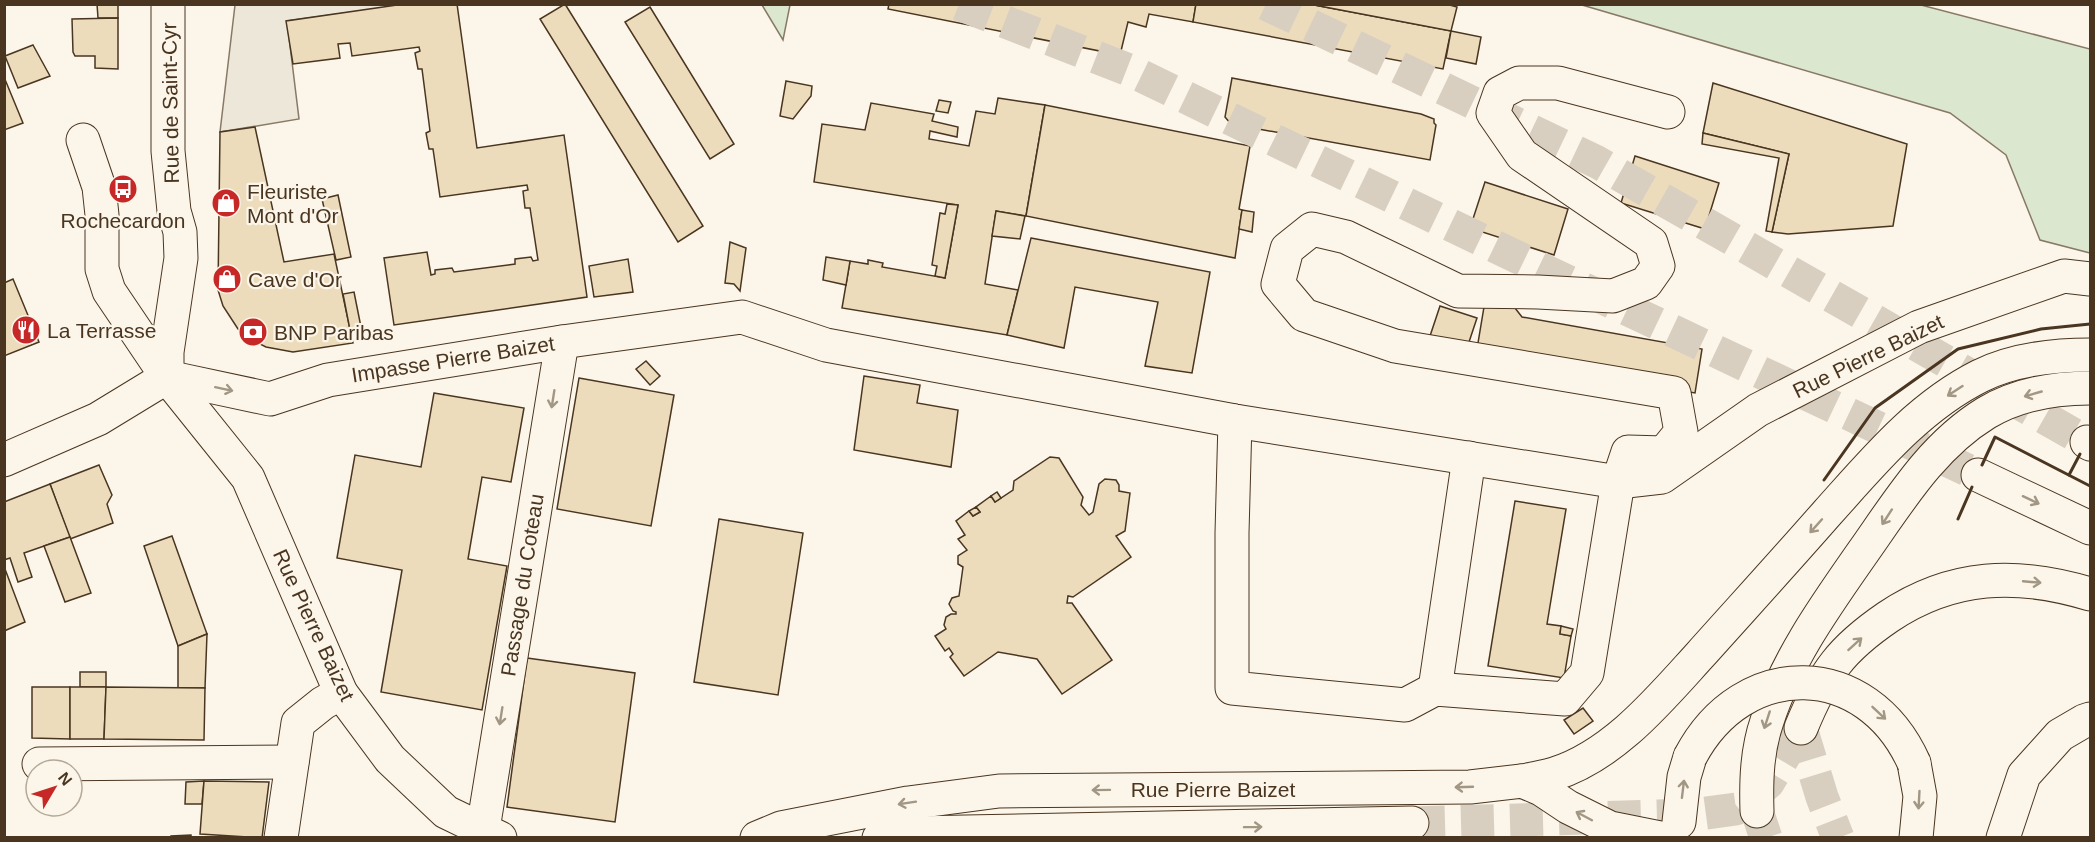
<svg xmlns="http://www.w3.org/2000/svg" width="2095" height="842" font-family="Helvetica,sans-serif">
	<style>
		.green { fill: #dce7d0; stroke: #887966; stroke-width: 1.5 }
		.parking { fill: #ede7d9; stroke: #887966; stroke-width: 1.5 }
		.building { fill: #ecdcbc; stroke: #4a3520; stroke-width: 1.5 }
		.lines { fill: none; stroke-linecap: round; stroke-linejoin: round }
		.highway-tunnel { stroke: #d8cfc1; stroke-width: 33; stroke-dasharray: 33 16; stroke-linecap: butt }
		.minor-casing { stroke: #4a3520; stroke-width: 35 }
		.major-casing { stroke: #4a3520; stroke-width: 35 }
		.highway-casing { stroke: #4a3520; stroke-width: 35 }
		.minor { stroke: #fbf6e9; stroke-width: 33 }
		.major { stroke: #fbf6e9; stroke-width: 33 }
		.highway { stroke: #fbf6e9; stroke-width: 33 }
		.minor-bridge-casing { stroke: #4a3520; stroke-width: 35; stroke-linecap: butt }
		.minor-bridge { stroke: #fbf6e9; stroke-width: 33 }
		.wall { stroke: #4a3520; stroke-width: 3 }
		.oneway { stroke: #a29684 }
		.labels { text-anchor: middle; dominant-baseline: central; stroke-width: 4.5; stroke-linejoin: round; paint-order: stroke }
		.street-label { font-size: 21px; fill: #4a3520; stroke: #fbf6e9 }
		.poi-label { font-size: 21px; fill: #4a3520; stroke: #fbf6e9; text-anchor: start }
	</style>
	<rect width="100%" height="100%" fill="#fbf6e9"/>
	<g class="green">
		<polygon points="762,5 790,5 783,40"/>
		<polygon points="1582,5 1921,5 2090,49 2090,253 2040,240 2006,155 1950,113"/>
	</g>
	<polygon class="parking" points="235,5 404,5 287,21 299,119 220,132"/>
	<g class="building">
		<polygon points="97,4 118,4 118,18 98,18"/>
		<polygon points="404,4 457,4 477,148 564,135 587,297 394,325 384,258 427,252 431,275 435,274 435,270 452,268 454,272 515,264 515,259 531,257 533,261 538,260 530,208 525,208 523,191 528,190 527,185 440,197 433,149 429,149 426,133 430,131 422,69 418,69 415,53 420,51 419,47 352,56 350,43 338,44 340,58 293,64 286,21"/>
		<polygon points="565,4 703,226 678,242 540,19"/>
		<polygon points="889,4 1196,4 1193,22 1149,14 1146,27 1128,22 1120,55 888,9"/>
		<polygon points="1196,4 1309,4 1451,31 1443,69 1193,22"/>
		<polygon points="1309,4 1446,4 1457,7 1451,31"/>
		<polygon points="650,7 734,144 710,159 625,22"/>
		<polygon points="118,18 118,69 95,68 95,56 75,56 73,52 72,19"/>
		<polygon points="1451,31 1481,37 1476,64 1446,58"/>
		<polygon points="33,45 50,76 18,88 5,56"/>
		<polygon points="4,77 23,123 4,130"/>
		<polygon points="1232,78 1421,114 1434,119 1434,123 1436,125 1430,160 1231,124 1225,117"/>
		<polygon points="786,81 812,86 811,96 793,119 780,116"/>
		<polygon points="1713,83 1907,144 1893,226 1788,234 1772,232 1789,154 1703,133"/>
		<polygon points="998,98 1045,105 1026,216 996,211 985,284 1018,290 1007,335 842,308 850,261 868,264 868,260 883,263 882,267 945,278 958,205 814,182 822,124 865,130 871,103 934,114 932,121 958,127 957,137 930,131 929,139 969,146 976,111 995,114"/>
		<polygon points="939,100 951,102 948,113 936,111"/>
		<polygon points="1045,105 1250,146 1239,209 1242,210 1235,258 1026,216"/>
		<polygon points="255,127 284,262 334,254 353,343 293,352 266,347 250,339 238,329 223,306 218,290 220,132"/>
		<polygon points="1703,133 1789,154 1772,232 1766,231 1779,158 1702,144"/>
		<polygon points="1635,156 1719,183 1705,229 1621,203"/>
		<polygon points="1485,182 1568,209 1554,255 1470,228"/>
		<polygon points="338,195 351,257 336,260 322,199"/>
		<polygon points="947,204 958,205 945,278 935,276 937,266 932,265 940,213 945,214"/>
		<polygon points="1242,210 1254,212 1252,232 1239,229"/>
		<polygon points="996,211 1025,216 1020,239 992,236"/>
		<polygon points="1031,238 1210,272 1192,373 1145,366 1158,302 1075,287 1064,348 1007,335"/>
		<polygon points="730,242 746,248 740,291 734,284 725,283"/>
		<polygon points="826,257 850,261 846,285 823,280"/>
		<polygon points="628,259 633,292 594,297 589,266"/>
		<polygon points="13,279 39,342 4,356 4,283"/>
		<polygon points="354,292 361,327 350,330 343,294"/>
		<polygon points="1440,306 1477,318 1467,348 1430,336"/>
		<polygon points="1484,307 1515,308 1522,317 1702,349 1695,393 1476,355"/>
		<polygon points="646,361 660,376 650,385 636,369"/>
		<polygon points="864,376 920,385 917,403 958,410 951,467 854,450"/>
		<polygon points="579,378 674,395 651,526 557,509"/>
		<polygon points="434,393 524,408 511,482 482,477 468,559 507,566 482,710 381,692 402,570 337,558 355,455 421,467"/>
		<polygon points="1050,457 1059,458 1083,497 1081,505 1089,515 1093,512 1099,484 1105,479 1116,480 1119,485 1119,491 1130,493 1125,531 1116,536 1131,557 1073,597 1068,596 1067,603 1072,603 1112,660 1062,694 1037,659 998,652 964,676 950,657 953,654 949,648 945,651 935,636 946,629 944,625 946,617 951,614 956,614 956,612 953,611 949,604 952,598 959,596 963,567 958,564 958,556 967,550 958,539 965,535 956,521 969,511 973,516 980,512 976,507 991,496 995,502 1013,490 1014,481"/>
		<polygon points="99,465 112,495 107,504 113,523 70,539 50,484"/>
		<polygon points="50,484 70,537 24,553 32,577 18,582 10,558 4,560 4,502"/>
		<polygon points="997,492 1001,498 995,502 991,496"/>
		<polygon points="1515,501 1566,509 1547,624 1561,626 1560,634 1571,636 1564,678 1488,666"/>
		<polygon points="976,507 980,512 973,516 969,511"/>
		<polygon points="719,519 803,533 778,695 694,682"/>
		<polygon points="172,536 207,634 178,646 144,546"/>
		<polygon points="70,537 91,593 65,602 44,546"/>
		<polygon points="5,569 25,622 4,631 4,569"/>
		<polygon points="1561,626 1573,629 1571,636 1560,634"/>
		<polygon points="207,634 205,688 178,688 178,646"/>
		<polygon points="527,658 635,673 615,822 507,807"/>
		<rect x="80" y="672" width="26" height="15"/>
		<polygon points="32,687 70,687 70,739 32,738"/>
		<polygon points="70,687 106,687 104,739 70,739"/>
		<polygon points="106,687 205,688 204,740 104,739"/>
		<polygon points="1583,708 1593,721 1574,734 1564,720"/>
		<polygon points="204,781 202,804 185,804 186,782"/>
		<polygon points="204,781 269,782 262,838 200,834"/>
		<polygon points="191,835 191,838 171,838 171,836"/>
	</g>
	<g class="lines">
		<g class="highway-tunnel">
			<polyline points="959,4 1129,70 1546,271 1978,475"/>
			<polyline points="1266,4 1597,162 2087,442"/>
			<polyline points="1801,728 1822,797 1838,838"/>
			<polyline points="1757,811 1766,838"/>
			<polyline points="1412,823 1691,815 1736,809 1768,783 1801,728"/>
		</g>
		<g class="minor-casing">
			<g id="minor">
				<polyline points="83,140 99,187 102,215 102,269 109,291 167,377 248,478 341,693 390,759 446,812 500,838"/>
				<polyline points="167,377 270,399 328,380 562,342 742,317 826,345 1235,421 1618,482 1662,477 1758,410 1919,327 2064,276 2090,279"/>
				<polyline points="1235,421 1232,533 1232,688 1405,705 1435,689 1565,699 1587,673 1618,482 1628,452 1664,453 1681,432 1674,393 1395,346 1304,315 1278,284 1287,249 1312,229 1346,237 1458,291 1538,292 1613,296 1646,283 1658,266 1651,243 1522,155 1493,113 1500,93 1519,83 1558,83 1668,112"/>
				<polyline points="1435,689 1469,458"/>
				<polyline points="1914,763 1920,796 1916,838"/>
				<polyline points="39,764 292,762"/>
				<polyline points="1679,822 1684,777 1690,757"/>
				<polyline points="483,829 562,342"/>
				<polyline points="281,838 298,723 323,703 341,693"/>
				<polyline points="757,838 781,828 908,803 999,791 1470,787 1522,781 1541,789 1568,807 1610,828 1660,838"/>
				<polyline points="2003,838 2024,775 2060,735 2084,721 2090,719"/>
			</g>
		</g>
		<g class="major-casing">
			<polyline id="major" points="4,460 98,419 167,377 167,352 181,258 180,232 174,211 168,151 168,4"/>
		</g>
		<g class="highway-casing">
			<g id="highway">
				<polyline points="2087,442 2090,444"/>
				<polyline points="1978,475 2090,528"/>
				<path d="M1801,728C1810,706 1821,682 1836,663C1850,645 1869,630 1888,617C1952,574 2017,572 2090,594"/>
				<path d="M1522,781C1533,779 1544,777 1554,774C1614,755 1659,700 1700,655C1743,607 1786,560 1828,512C1873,462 1918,407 1980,376C2014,359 2053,355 2090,355"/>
				<path d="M1757,811C1756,780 1757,750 1767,721C1787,659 1826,605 1863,552C1899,501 1932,446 1986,413C2018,394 2053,388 2090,388"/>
				<polyline points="879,838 913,833 1412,823"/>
			</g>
		</g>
		<use href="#minor" class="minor"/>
		<use href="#major" class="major"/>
		<use href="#highway" class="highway"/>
		<g class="minor-bridge-casing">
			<path id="minor-bridge" d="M1690,757C1743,656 1867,658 1914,763"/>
		</g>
		<use href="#minor-bridge" class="minor-bridge"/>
		<g class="wall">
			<polyline points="1982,465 1995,437 2090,486"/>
			<polyline points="2069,475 2080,454"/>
			<polyline points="1824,480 1875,408 1958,349 2041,329 2090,324"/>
			<polyline points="1958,519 1972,487"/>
		</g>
	</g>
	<defs><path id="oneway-shaft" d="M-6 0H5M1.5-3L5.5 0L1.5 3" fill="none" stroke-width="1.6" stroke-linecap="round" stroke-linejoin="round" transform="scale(1.5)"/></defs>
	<g class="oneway">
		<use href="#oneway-shaft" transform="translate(224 389) rotate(12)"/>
		<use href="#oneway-shaft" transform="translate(1955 391) rotate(147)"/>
		<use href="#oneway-shaft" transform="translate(2033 394) rotate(164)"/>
		<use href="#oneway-shaft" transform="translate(553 399) rotate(99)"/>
		<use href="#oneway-shaft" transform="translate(2031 500) rotate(25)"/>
		<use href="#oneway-shaft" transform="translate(1887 517) rotate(123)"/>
		<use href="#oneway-shaft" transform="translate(1816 526) rotate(132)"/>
		<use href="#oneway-shaft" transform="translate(2032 582) rotate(5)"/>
		<use href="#oneway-shaft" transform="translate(1855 644) rotate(-42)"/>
		<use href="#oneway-shaft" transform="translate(1879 713) rotate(43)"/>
		<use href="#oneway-shaft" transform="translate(501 716) rotate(99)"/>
		<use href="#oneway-shaft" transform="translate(1767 720) rotate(108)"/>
		<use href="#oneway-shaft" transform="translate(1464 787) rotate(178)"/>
		<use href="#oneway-shaft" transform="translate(1683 789) rotate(-83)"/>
		<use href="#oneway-shaft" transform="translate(1101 790) rotate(179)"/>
		<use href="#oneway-shaft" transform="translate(1919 800) rotate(93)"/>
		<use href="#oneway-shaft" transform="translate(907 803) rotate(171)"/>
		<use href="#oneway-shaft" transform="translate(1584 816) rotate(-152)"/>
		<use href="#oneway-shaft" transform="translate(1253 827) rotate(-1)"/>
	</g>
	<defs>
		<g id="bus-disc" transform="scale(1.5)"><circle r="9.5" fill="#c62828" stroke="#fbf6e9"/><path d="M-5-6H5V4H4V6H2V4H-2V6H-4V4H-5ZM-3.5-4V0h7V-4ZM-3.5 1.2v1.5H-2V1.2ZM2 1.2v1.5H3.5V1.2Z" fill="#fff"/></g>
		<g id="shop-disc" transform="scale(1.5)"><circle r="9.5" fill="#c62828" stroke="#fbf6e9"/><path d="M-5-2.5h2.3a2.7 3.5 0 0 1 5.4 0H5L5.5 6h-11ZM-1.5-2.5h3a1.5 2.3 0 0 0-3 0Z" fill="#fff"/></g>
		<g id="restaurant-disc" transform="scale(1.5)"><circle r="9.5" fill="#c62828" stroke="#fbf6e9"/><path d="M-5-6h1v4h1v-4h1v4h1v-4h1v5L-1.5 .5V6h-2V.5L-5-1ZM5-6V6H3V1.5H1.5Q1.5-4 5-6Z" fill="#fff"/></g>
		<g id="bank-disc" transform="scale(1.5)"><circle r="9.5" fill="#c62828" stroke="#fbf6e9"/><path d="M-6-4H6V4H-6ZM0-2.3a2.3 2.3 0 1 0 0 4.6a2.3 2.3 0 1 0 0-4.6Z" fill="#fff"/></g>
	</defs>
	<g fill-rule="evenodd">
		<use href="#bus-disc" x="123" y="189"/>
		<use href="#shop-disc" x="226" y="203"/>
		<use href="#shop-disc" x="227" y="279"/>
		<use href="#restaurant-disc" x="26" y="330"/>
		<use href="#bank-disc" x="253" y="332"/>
	</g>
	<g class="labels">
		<g class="street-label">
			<text transform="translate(170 103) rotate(-91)">Rue de Saint-Cyr</text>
			<text transform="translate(1868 356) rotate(-26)">Rue Pierre Baizet</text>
			<text transform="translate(453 359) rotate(-9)">Impasse Pierre Baizet</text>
			<text transform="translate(522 585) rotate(-81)">Passage du Coteau</text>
			<text transform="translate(314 625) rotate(65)">Rue Pierre Baizet</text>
			<text x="1213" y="789">Rue Pierre Baizet</text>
		</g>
		<g class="poi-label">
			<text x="247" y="191">Fleuriste<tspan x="247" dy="24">Mont d'Or</tspan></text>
			<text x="123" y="220" text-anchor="middle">Rochecardon</text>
			<text x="248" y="279">Cave d'Or</text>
			<text x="47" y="330">La Terrasse</text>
			<text x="274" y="332">BNP Paribas</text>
		</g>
	</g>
	<rect width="2095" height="842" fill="none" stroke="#4a3520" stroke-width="12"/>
	<g transform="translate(54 788) rotate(51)"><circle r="28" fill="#fbf6e9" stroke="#b4a999" stroke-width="1.5"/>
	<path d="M0-4.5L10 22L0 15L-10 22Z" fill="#c62828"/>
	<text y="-9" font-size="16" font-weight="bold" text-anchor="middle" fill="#4a3520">N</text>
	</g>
</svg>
